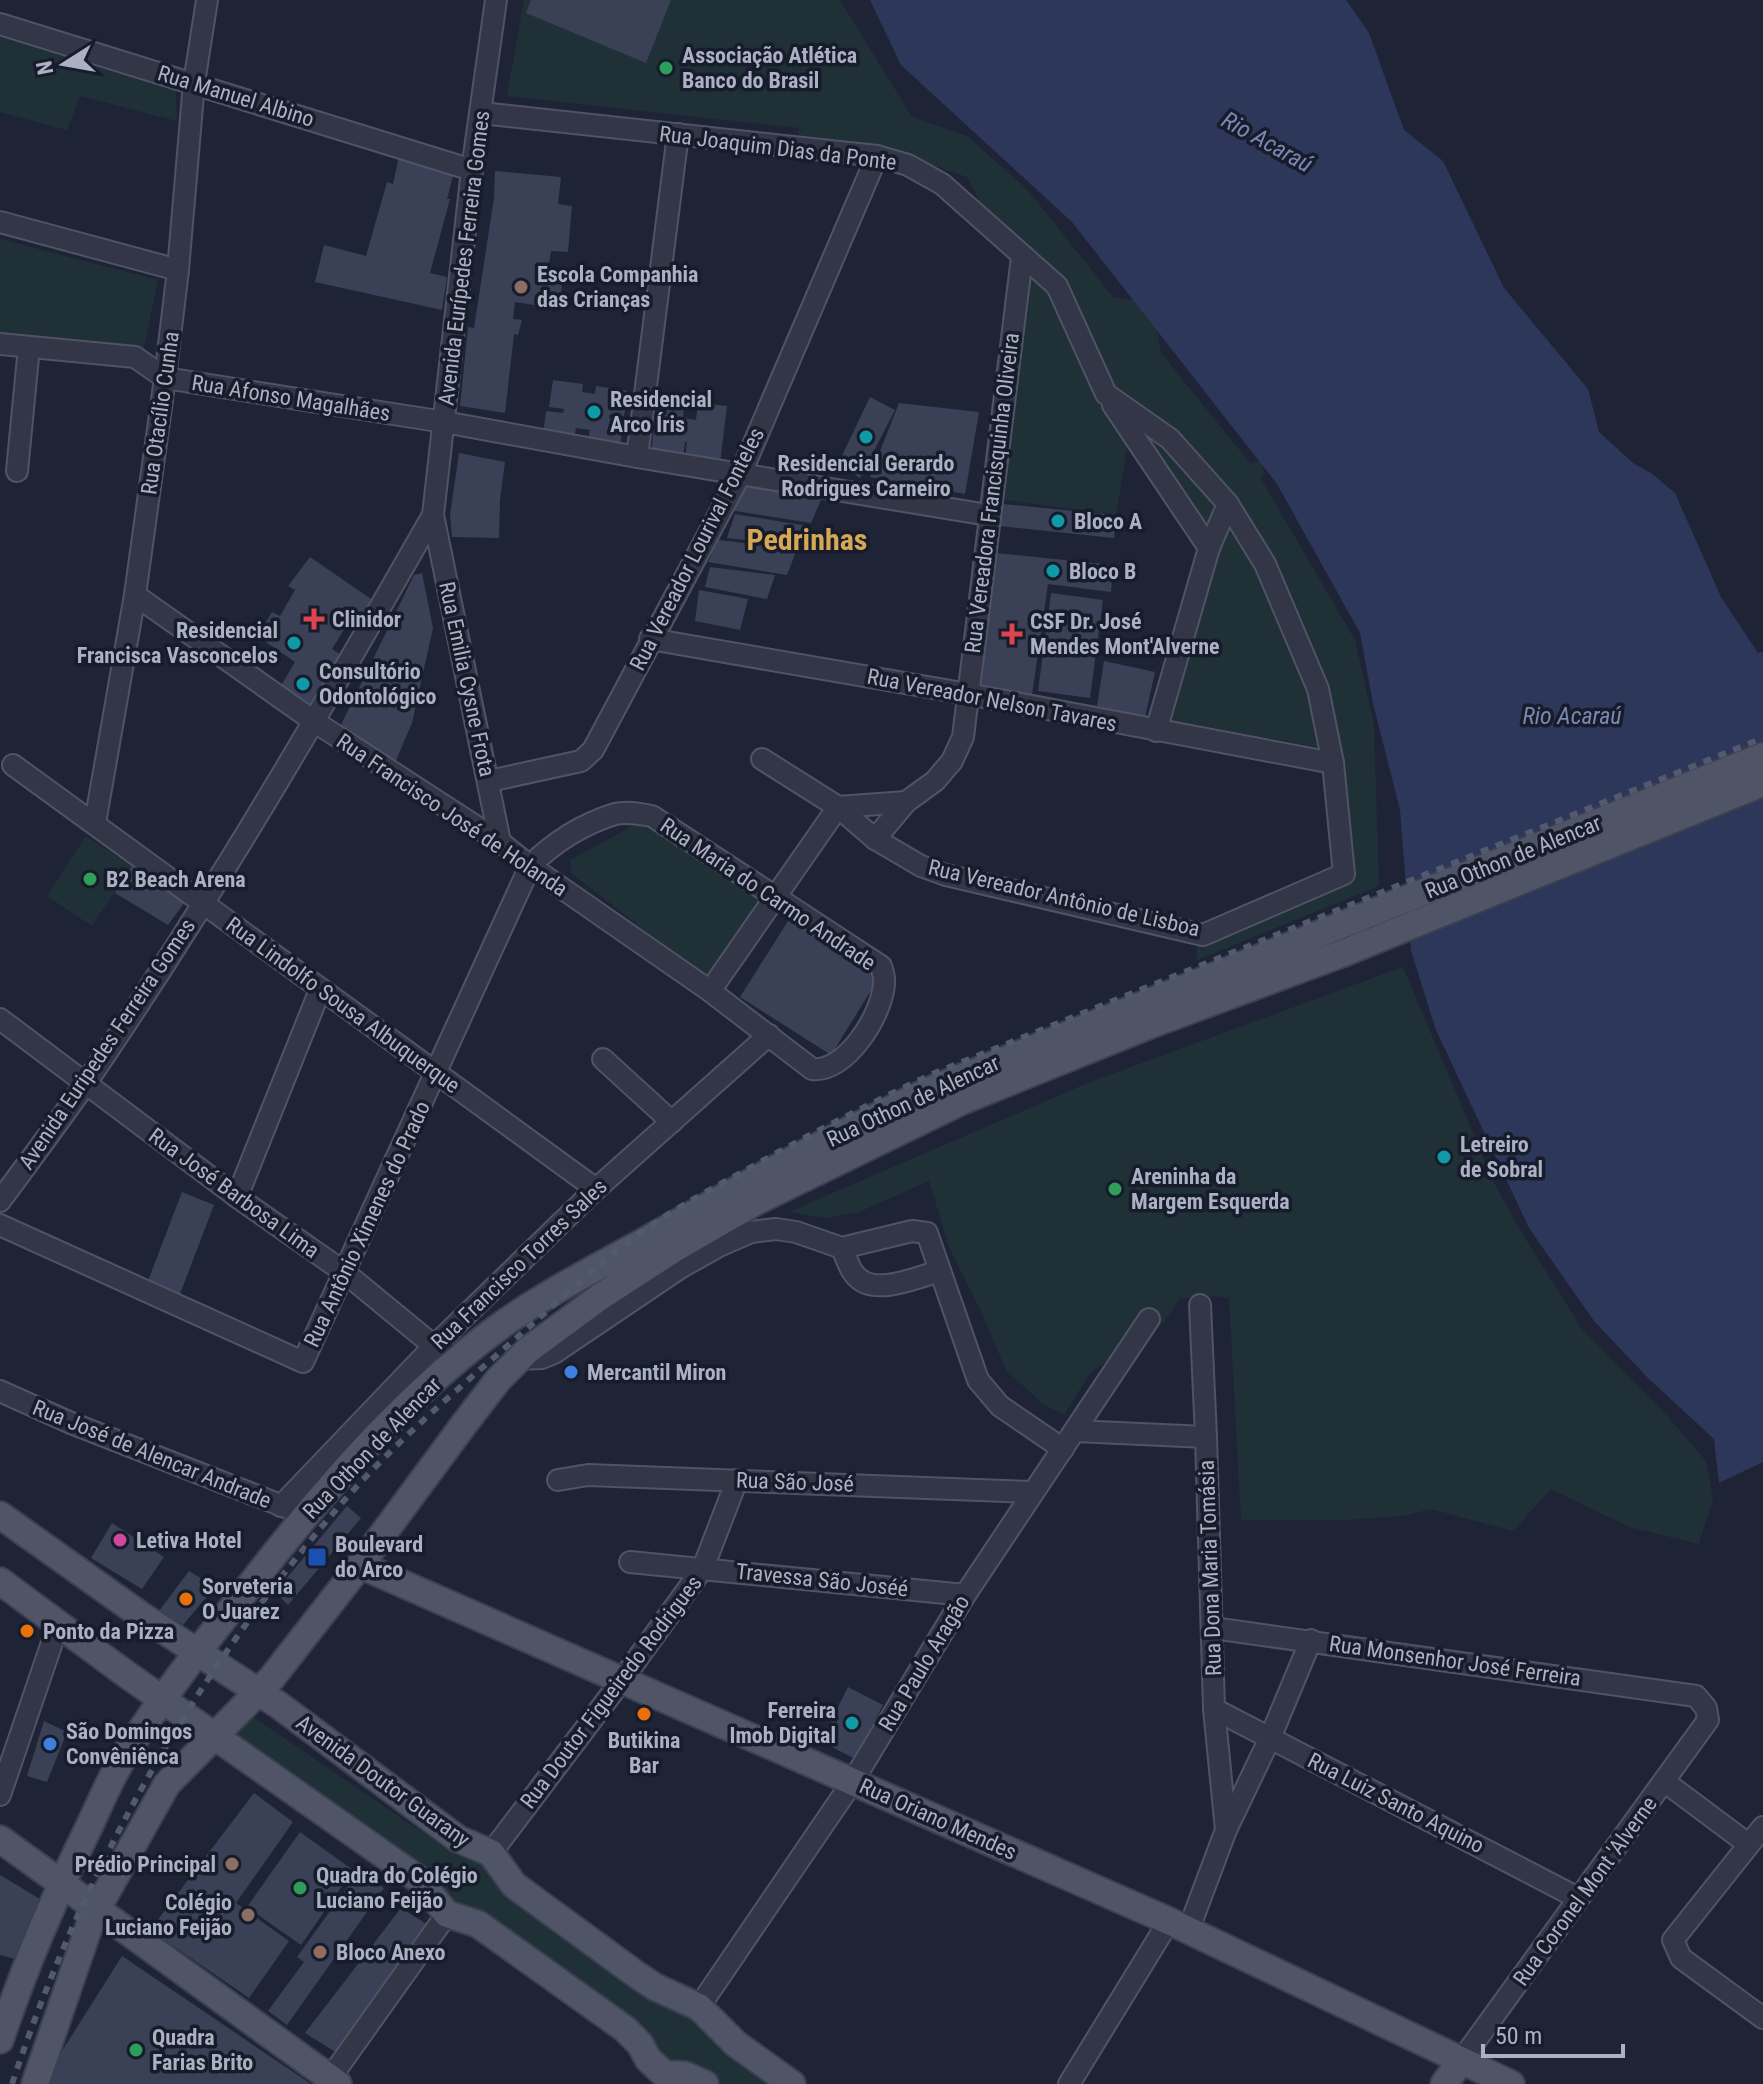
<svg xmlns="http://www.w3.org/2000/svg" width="1763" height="2084" font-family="'Roboto Condensed',sans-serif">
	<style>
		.green { fill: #203037 }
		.water { fill: #2d375a }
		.building { fill: #3a4157 }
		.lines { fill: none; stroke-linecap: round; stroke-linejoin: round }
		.minor-casing { stroke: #4f5365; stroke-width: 24 }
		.major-casing { stroke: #3b3f50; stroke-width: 30 }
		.minor { stroke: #323647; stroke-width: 20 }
		.major { stroke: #4f5567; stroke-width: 26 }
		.rail { stroke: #53596e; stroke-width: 6; stroke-dasharray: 8 8; stroke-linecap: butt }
		.leisure-dot { fill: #2e9e5b; stroke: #171c2b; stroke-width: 3 }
		.education-dot { fill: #8d6e63; stroke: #171c2b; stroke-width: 3 }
		.culture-dot { fill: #0f9aa8; stroke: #171c2b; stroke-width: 3 }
		.health-dot { fill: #e0444e; stroke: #171c2b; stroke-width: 3 }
		.shop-dot { fill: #3f7fe0; stroke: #171c2b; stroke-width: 3 }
		.hotel-dot { fill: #d1479c; stroke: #171c2b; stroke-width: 3 }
		.transit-dot { fill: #1a4fb4; stroke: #171c2b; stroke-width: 3 }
		.food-dot { fill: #e8710a; stroke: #171c2b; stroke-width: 3 }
		.labels { text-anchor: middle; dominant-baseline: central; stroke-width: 7; stroke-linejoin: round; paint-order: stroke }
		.poi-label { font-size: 22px; font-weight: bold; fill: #abb0c4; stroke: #171c2b; text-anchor: start }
		.street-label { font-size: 22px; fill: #abb0c4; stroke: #171c2b }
		.water-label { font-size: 24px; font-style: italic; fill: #7a87b2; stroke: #171c2b }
		.district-label { font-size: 30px; font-weight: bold; fill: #d6a754; stroke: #171c2b }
	</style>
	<rect width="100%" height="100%" fill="#1e2436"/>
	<g class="green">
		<polygon points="524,0 840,0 912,117 967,136 1028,190 1113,297 1152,303 1161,353 1251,464 1261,460 1265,474 1260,477 1355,640 1374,725 1379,886 1197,960 1197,940 1345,883 1323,748 1169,720 1201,515 1150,441 1127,448 1116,515 1000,499 1030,298 967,177 879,147 798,139 799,128 507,96"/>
		<polygon points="0,28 175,77 177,121 80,96 67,130 0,112"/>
		<polygon points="0,239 158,280 143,352 0,334"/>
		<polygon points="640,822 764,896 710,981 571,873 570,860"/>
		<polygon points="86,836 132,866 92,926 47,896"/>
		<polygon points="1403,967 1496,1187 1520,1230 1582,1329 1669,1418 1706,1461 1713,1499 1699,1544 1629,1527 1551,1489 1513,1531 1431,1509 1402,1516 1346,1520 1241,1520 1229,1298 1213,1296 1180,1299 1162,1324 1090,1373 1064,1415 1043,1404 1006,1370 979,1307 949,1247 929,1181 859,1212 826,1218 789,1212 1090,1082"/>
		<polygon points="249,1714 458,1857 480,1857 510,1897 678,2013 708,2017 780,2084 721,2084 715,2079 668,2063 231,1736"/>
	</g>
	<polygon class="water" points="870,0 1346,0 1369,33 1404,130 1443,161 1504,288 1588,389 1599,432 1633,463 1651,473 1675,493 1721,597 1758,653 1763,652 1763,1462 1719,1483 1714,1439 1648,1378 1594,1321 1529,1228 1436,1030 1411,951 1400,810 1373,703 1360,633 1277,484 1072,222 901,65"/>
	<g class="building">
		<polygon points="531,0 671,0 646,63 526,13"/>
		<polygon points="400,151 454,172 447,199 450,199 430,273 447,277 442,310 315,282 324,245 366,256 387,182 393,184"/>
		<polygon points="495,171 561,177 558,204 572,206 568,252 551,251 547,276 563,278 559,309 515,302 513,319 522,320 518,335 514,334 505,413 460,406 468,327 474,328 494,198"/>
		<polygon points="553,380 583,384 582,392 595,394 596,386 628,391 624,416 610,414 609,418 624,420 620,446 588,441 590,430 576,428 574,439 543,434 546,411 563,413 564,409 549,407"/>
		<polygon points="658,395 685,398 683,418 696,420 698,403 727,406 720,463 685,459 687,442 685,442 683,457 651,453"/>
		<polygon points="870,397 895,410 860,478 838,464"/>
		<polygon points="899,403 979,412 965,494 870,477"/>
		<polygon points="459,453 505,462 500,500 499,538 452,537 450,515"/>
		<polygon points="742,481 825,491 811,523 729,510"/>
		<polygon points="1002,504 1116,515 1114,538 999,526"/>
		<polygon points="735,514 808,526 799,546 727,538"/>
		<polygon points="718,540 797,549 787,575 708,562"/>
		<polygon points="996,553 1113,565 1111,592 1048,584 1032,695 975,683"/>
		<polygon points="310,557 374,601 356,627 348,623 332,649 341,655 311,708 279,689 295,662 257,636 272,612 280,616 295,590 288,586"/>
		<polygon points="710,567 775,575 767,599 705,587"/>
		<polygon points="422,573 433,628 412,723 394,765 338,731 414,575"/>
		<polygon points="699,590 748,599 740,630 695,621"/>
		<polygon points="1051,593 1103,600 1090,698 1038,691"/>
		<polygon points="1104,661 1155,672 1145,717 1097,706"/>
		<polygon points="132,866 187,899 168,925 115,893"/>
		<polygon points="790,918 880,976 831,1055 740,997"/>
		<polygon points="182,1192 214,1205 180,1294 148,1281"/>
		<polygon points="347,1506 361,1518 288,1605 275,1592"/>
		<polygon points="112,1523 164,1557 142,1589 91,1558"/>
		<polygon points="189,1571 215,1587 183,1625 159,1611"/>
		<polygon points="848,1687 883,1705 855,1759 821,1741"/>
		<polygon points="44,1721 67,1732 47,1782 27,1776"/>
		<polygon points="254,1793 293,1822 236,1903 289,1941 249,1998 150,1930"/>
		<polygon points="300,1832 353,1870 301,1945 247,1907"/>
		<polygon points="359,1871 384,1888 287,2025 268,2011 304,1962 297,1957"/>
		<polygon points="0,1875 40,1899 15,1959 0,1955"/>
		<polygon points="401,1908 428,1925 337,2053 305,2033"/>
		<polygon points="122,1956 311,2084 49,2084 55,2062"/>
	</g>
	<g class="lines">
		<g class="minor-casing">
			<g id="minor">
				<polyline points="496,0 472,170 433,515 500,842"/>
				<polyline points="0,24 472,170"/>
				<polyline points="481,113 877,156 908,165 942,184 1057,286 1106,394 1170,439 1228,504 1265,564 1318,689 1333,763 1344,874 1203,935 946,875 921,866 875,839 838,807 762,759"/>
				<polyline points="0,222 178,270"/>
				<polyline points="0,344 135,357 165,378 444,422 637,457 988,515"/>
				<polyline points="1113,405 1209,548"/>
				<polyline points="637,457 678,134"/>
				<polyline points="17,471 29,347"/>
				<polyline points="650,639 968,694 1333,763"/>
				<polyline points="1156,731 1209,548 1228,504"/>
				<polyline points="13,765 596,1189"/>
				<polyline points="489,781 581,761 593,750 741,473 877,156"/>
				<polyline points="95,823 135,595 165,378 178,270 194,83 207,0"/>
				<polyline points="875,839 906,802 935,781 952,761 963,737 1022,257"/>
				<polyline points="710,991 838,807 906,802"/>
				<polyline points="0,1019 237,1197 344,1272 434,1346 445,1351"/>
				<polyline points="603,1059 672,1122"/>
				<polyline points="237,1197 320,990"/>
				<path d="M0,1201C29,1162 58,1123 86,1083C211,900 323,708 433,515"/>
				<path d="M0,1225L303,1362L530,866C553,843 583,824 615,814C627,811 640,814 652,816L881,966C883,972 885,978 884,984C882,1015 846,1073 812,1069L710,991L530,866L500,842L315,722L135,595"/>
				<path d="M842,1248C846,1257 849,1269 856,1276C874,1297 917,1277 940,1271"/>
				<polyline points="519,1359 542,1358 554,1353 680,1268 719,1246 751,1232 776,1229 796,1232 842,1248 912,1231 927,1233 978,1380 1000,1406 1063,1449"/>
				<polyline points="0,1391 71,1423 293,1510"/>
				<polyline points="1075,1431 1206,1437"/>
				<polyline points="558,1480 588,1475 1032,1492"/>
				<polyline points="281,1506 434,1346 596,1189 769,1035"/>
				<polyline points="630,1562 965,1595"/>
				<polyline points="1213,1628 1696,1696 1706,1708 1708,1720 1461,2061"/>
				<polyline points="1214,1709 1578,1898"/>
				<polyline points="1665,1782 1748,1844"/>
				<polyline points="0,1795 58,1625"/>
				<polyline points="1763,1827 1673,1940 1681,1958 1763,2018"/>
				<polyline points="1226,1830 1270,1738 1311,1640"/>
				<polyline points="491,1853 622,1680 703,1568 737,1480"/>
				<polyline points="1188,1931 1226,1830 1214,1709 1206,1437 1200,1305"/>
				<polyline points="699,2007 853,1781 965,1595 1149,1319"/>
				<polyline points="326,2084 447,1914"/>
				<polyline points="1069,2084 1169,1921"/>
			</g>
		</g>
		<g class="major-casing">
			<g id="major">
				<polyline points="0,1515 142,1616 280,1706 458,1839 491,1853 514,1885 637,1975 655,1987 699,2007 736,2044 792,2084"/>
				<polyline points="360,1565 1169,1921 1511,2084"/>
				<polyline points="0,1581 126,1674 417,1878 447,1914 478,1924 625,2029 640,2044 648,2059 664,2074 685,2075 705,2084"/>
				<polyline points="0,1839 338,2084"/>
				<path d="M0,2040C24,1968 54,1898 88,1829C100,1804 110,1778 125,1755C168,1686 220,1624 270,1560C338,1474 413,1389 503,1324C553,1289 606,1263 659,1233C750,1182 841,1132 935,1088L1763,756"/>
				<polyline points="35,2084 92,1918 167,1784 271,1679 360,1565 465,1423 498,1380 528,1350 600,1297 674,1249 757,1201 962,1101 1150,1025 1341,954 1763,783"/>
				<polyline points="1444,2084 1461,2061"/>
			</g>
		</g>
		<use href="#minor" class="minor"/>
		<use href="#major" class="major"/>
		<path class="rail" d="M12,2084C83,1870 193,1675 341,1504C395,1442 459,1388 521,1334C561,1299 600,1261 645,1230C677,1207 713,1188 748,1169C808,1135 869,1104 930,1075L1763,738"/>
	</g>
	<g class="leisure-dot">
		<circle cx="666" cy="68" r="8"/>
		<circle cx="90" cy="879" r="8"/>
		<circle cx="1115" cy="1189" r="8"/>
		<circle cx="300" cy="1888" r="8"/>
		<circle cx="136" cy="2050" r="8"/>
	</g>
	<g class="education-dot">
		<circle cx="521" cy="287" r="8"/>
		<circle cx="232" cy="1864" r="8"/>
		<circle cx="248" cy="1915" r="8"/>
		<circle cx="320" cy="1952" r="8"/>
	</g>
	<g class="culture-dot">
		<circle cx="594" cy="412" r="8"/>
		<circle cx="866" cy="437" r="8"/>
		<circle cx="1058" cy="521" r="8"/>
		<circle cx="1053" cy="571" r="8"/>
		<circle cx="294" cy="643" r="8"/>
		<circle cx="303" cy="684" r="8"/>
		<circle cx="1444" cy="1157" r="8"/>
		<circle cx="852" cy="1723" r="8"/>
	</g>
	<g class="health-dot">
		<path d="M310 607h8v8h8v8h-8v8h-8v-8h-8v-8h8z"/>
		<path d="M1008 622h8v8h8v8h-8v8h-8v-8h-8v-8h8z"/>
	</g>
	<g class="shop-dot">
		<circle cx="571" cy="1372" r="8"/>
		<circle cx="50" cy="1744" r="8"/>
	</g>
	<circle class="hotel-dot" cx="120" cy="1540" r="8"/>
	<rect class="transit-dot" x="307" y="1547" width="20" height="20" rx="4"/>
	<g class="food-dot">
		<circle cx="186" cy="1599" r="8"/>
		<circle cx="27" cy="1631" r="8"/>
		<circle cx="644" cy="1714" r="8"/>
	</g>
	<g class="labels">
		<g class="poi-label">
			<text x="682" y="55">Associação Atlética<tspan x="682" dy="25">Banco do Brasil</tspan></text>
			<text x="537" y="274">Escola Companhia<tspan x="537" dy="25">das Crianças</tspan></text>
			<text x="610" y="399">Residencial<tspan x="610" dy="25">Arco Íris</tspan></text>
			<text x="866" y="463" text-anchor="middle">Residencial Gerardo<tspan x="866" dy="25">Rodrigues Carneiro</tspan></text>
			<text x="1074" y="521">Bloco A</text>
			<text x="1069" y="571">Bloco B</text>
			<text x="332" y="619">Clinidor</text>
			<text x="1030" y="621">CSF Dr. José<tspan x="1030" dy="25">Mendes Mont'Alverne</tspan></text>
			<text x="278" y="630" text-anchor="end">Residencial<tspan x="278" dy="25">Francisca Vasconcelos</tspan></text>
			<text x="319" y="671">Consultório<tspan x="319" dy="25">Odontológico</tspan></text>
			<text x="106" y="879">B2 Beach Arena</text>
			<text x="1460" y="1144">Letreiro<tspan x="1460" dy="25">de Sobral</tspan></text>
			<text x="1131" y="1176">Areninha da<tspan x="1131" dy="25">Margem Esquerda</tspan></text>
			<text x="587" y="1372">Mercantil Miron</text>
			<text x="136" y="1540">Letiva Hotel</text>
			<text x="335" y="1544">Boulevard<tspan x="335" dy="25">do Arco</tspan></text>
			<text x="202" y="1586">Sorveteria<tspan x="202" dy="25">O Juarez</tspan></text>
			<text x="43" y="1631">Ponto da Pizza</text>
			<text x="836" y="1710" text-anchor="end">Ferreira<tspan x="836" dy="25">Imob Digital</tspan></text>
			<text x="66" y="1731">São Domingos<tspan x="66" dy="25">Convêniênca</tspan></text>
			<text x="644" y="1740" text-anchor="middle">Butikina<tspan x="644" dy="25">Bar</tspan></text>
			<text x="216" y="1864" text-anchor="end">Prédio Principal</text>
			<text x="316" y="1875">Quadra do Colégio<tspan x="316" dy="25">Luciano Feijão</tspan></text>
			<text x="232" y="1902" text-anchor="end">Colégio<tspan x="232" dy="25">Luciano Feijão</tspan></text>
			<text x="336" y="1952">Bloco Anexo</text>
			<text x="152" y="2037">Quadra<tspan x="152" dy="25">Farias Brito</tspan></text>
		</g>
		<g class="street-label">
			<text transform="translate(236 96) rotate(17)">Rua Manuel Albino</text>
			<text transform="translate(778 148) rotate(7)">Rua Joaquim Dias da Ponte</text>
			<text transform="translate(464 258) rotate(-83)">Avenida Eurípedes Ferreira Gomes</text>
			<text transform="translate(291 398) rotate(9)">Rua Afonso Magalhães</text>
			<text transform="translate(160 413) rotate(-82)">Rua Otacílio Cunha</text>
			<text transform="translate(992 493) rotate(-83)">Rua Vereadora Francisquinha Oliveira</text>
			<text transform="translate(697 549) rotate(-63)">Rua Vereador Lourival Fonteles</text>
			<text transform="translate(467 679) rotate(78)">Rua Emilia Cysne Frota</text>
			<text transform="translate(992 700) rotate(11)">Rua Vereador Nelson Tavares</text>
			<text transform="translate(452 815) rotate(34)">Rua Francisco José de Holanda</text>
			<text transform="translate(1513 857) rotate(-22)">Rua Othon de Alencar</text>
			<text transform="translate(768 894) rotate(34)">Rua Maria do Carmo Andrade</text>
			<text transform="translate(1064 898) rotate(13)">Rua Vereador Antônio de Lisboa</text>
			<text transform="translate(343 1005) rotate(36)">Rua Lindolfo Sousa Albuquerque</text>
			<text transform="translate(107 1044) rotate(-56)">Avenida Euripedes Ferreira Gomes</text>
			<text transform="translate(913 1101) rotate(-25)">Rua Othon de Alencar</text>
			<text transform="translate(234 1193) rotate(36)">Rua José Barbosa Lima</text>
			<text transform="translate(367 1224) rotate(-65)">Rua Antônio Ximenes do Prado</text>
			<text transform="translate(519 1264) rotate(-44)">Rua Francisco Torres Sales</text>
			<text transform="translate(372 1448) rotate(-46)">Rua Othon de Alencar</text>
			<text transform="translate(152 1454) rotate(22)">Rua José de Alencar Andrade</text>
			<text transform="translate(795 1482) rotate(2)">Rua São José</text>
			<text transform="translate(1210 1568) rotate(-92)">Rua Dona Maria Tomásia</text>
			<text transform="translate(822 1580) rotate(6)">Travessa São Joséé</text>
			<text transform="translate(1455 1661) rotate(8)">Rua Monsenhor José Ferreira</text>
			<text transform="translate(924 1663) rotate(-59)">Rua Paulo Aragão</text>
			<text transform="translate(611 1692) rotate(-53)">Rua Doutor Figueiredo Rodrigues</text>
			<text transform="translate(383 1781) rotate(36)">Avenida Doutor Guarany</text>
			<text transform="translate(1396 1803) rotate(27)">Rua Luiz Santo Aquino</text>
			<text transform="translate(938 1819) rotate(24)">Rua Oriano Mendes</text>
			<text transform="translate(1585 1891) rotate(-54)">Rua Coronel Mont 'Alverne</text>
		</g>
		<g class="water-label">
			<text transform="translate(1267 142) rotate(29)">Rio Acaraú</text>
			<text x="1572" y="716">Rio Acaraú</text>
		</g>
		<g class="district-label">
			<text x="807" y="539">Pedrinhas</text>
		</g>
	</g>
	<g transform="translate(64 64) rotate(259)" stroke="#171c2b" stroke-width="6" paint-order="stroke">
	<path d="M0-6L14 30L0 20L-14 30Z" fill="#abb0c4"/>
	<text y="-12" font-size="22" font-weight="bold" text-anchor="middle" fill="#abb0c4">N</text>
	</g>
	<path d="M1483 2044v12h140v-12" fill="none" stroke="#abb0c4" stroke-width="4"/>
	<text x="1495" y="2044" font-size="24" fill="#abb0c4" stroke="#171c2b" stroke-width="6" paint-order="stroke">50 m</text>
</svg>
